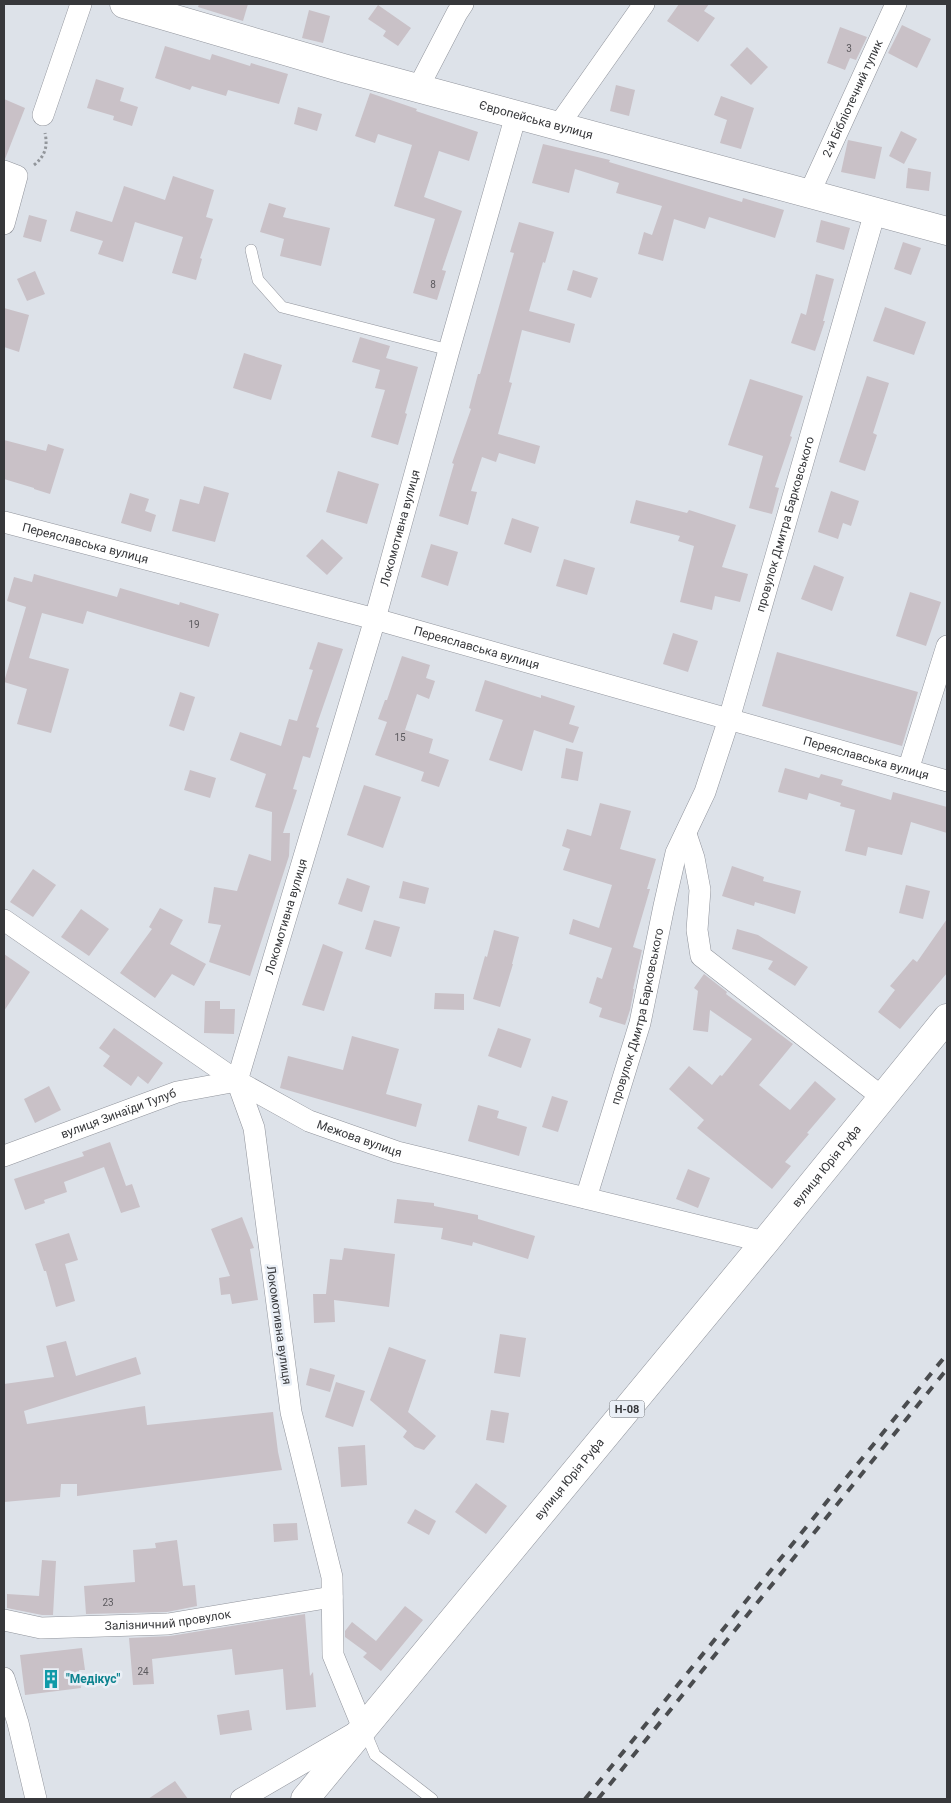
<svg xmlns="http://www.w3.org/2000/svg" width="951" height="1803" font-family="Roboto,sans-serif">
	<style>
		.building { fill: #c9c1c7 }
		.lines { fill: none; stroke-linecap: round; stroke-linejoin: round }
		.lane-casing { stroke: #91949c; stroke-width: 12 }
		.street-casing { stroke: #91949c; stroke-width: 22 }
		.secondary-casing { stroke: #91949c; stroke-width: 29 }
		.primary-casing { stroke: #91949c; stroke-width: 29 }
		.path { stroke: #92969b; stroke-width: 3; stroke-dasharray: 2.5 2.5; stroke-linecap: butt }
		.lane { stroke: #fff; stroke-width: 11 }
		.street { stroke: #fff; stroke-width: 21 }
		.secondary { stroke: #fff; stroke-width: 28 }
		.primary { stroke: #fff; stroke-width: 28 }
		.rail { stroke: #4a4c4f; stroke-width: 4; stroke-dasharray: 9 9; stroke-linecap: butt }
		.labels { text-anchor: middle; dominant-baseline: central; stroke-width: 5; stroke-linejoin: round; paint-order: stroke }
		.number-label { font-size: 10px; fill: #5c5a5e }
		.shield { fill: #eaeff6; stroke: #6d6f73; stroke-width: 1 }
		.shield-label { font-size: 11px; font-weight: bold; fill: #37383b }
		.street-label { font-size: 12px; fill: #37383b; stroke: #eaeff6 }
		.culture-label { font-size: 12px; font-weight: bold; fill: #0d838f; stroke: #eaeff6; text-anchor: start }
	</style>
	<rect width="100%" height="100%" fill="#dde2e9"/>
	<g class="building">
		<polygon points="199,4 248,4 243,21 198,7"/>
		<polygon points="679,4 709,4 704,11 715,18 698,42 667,21"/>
		<polygon points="378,5 411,28 398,46 383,36 386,31 368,19"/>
		<polygon points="309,10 330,16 323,43 302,38"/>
		<polygon points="902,25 931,39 917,68 888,53"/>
		<polygon points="840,27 867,37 856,60 850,58 845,70 827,63"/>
		<polygon points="165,46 210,60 212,54 250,66 251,63 288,74 279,104 228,90 226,96 192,86 190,90 155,78"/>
		<polygon points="747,47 768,67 751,85 730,65"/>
		<polygon points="96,79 124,88 120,101 138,107 132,126 113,120 114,116 87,108"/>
		<polygon points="616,85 635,90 629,116 610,111"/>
		<polygon points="370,93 417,109 416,111 478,132 469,161 439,151 424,197 462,211 442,270 446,271 437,300 413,293 435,219 394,206 412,145 378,134 375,143 355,136"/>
		<polygon points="721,96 754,108 741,149 720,143 727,120 714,115"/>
		<polygon points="4,99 25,108 5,159 4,159"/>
		<polygon points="298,107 322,114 317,131 294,124"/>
		<polygon points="901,131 917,139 904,164 889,156"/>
		<polygon points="848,140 882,147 875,179 841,172"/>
		<polygon points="543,144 610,160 609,162 742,202 743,198 784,210 775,238 709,217 705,229 674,219 663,261 638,254 644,232 652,235 662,206 616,193 619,183 575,169 569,193 532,183"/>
		<polygon points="908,168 931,172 929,191 906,188"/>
		<polygon points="173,176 214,190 206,217 213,219 200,258 202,259 196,280 172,273 183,237 135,222 123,262 98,254 103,241 70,231 76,211 112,222 124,186 165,200"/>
		<polygon points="269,203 286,208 283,217 330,228 321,266 280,256 284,239 260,232"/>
		<polygon points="29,215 47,220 41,242 23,237"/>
		<polygon points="821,220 850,228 844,250 816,242"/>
		<polygon points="519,222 554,232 545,263 543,262 529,311 575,324 570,343 522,330 509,382 512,383 498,434 540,446 535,464 499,453 496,462 482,457 471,491 477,492 468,525 439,516 454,464 452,463 471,409 469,408 478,374 480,374 514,253 510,252"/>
		<polygon points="903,242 921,248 911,275 894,269"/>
		<polygon points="573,270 598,278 591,298 567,290"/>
		<polygon points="35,271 45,294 27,301 17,279"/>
		<polygon points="816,274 834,279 823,321 825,321 815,351 791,343 801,313 806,315"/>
		<polygon points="885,307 926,322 914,355 873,341"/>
		<polygon points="4,308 29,315 19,352 4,347"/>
		<polygon points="360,337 390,346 386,358 418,367 405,413 407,414 398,445 371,437 385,390 375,388 380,370 352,362"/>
		<polygon points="244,353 282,365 271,400 233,388"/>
		<polygon points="867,376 889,383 873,433 877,435 865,471 839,462"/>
		<polygon points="750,379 803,396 790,436 792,437 775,487 779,488 772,514 749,508 763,456 728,445"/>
		<polygon points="4,440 46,451 48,444 64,449 50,494 34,489 34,488 4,479"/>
		<polygon points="338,471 379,484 367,524 326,512"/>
		<polygon points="204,486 229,493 215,542 172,531 180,499 199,504"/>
		<polygon points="831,491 859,501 851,526 843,523 838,539 818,532"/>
		<polygon points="130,493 149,499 145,511 156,515 151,532 121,523"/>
		<polygon points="636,500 687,513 689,510 736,525 722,567 748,574 740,602 715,596 712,610 680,602 694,546 678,541 680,536 630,523"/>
		<polygon points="512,518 539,527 531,553 504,544"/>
		<polygon points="322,539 343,558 327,575 306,556"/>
		<polygon points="431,544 458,552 448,586 421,577"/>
		<polygon points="564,559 595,568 587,595 556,586"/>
		<polygon points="814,565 844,577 832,611 801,599"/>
		<polygon points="34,574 117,597 120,588 179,605 180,602 219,614 209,647 87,611 83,624 42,613 29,658 69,669 51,733 17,724 27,689 4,682 26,607 7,601 14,577 32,582"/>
		<polygon points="910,592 941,602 926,646 896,636"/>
		<polygon points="673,633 698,641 688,672 663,664"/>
		<polygon points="318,642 343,649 316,727 319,728 310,758 303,756 293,789 297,790 283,833 290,833 289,856 250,976 209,962 221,925 208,923 214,887 237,891 249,854 271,861 272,812 255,807 266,774 230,760 240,732 281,746 289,719 297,721 313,670 309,669"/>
		<polygon points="777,652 918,692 902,746 762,706"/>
		<polygon points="402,656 430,665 426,678 435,681 429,699 417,694 405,730 433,739 429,753 449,760 439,787 421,781 424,772 375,755 387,722 378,719 385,700 387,700"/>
		<polygon points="485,680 541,698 541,695 575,706 569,724 579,727 573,743 534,730 522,771 489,760 503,720 475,711"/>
		<polygon points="180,692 195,697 184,731 169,726"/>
		<polygon points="566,748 583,752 578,781 561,778"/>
		<polygon points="785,768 819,778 821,774 843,780 841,785 891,800 893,792 947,807 947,833 911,822 902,855 868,847 866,856 845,851 855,810 840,806 841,803 809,793 807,800 778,792"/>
		<polygon points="190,770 216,778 210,798 184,790"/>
		<polygon points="364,785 401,797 383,848 347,835"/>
		<polygon points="600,803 631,811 620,849 656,859 647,889 650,889 633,947 642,950 633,989 634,989 630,1010 625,1025 599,1017 602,1008 589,1003 597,977 602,979 612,948 569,934 573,919 599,928 612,885 563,870 570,849 562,846 567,829 591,836"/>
		<polygon points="732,866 764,877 763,881 801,891 795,914 755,902 754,906 722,896"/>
		<polygon points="33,869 56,885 33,917 10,902"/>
		<polygon points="347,878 370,886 362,912 338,904"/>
		<polygon points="403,881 429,888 425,904 399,898"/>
		<polygon points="906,885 930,891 923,919 899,913"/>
		<polygon points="160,908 183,920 170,944 206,964 194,986 172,974 155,998 120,973 152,929 149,927"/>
		<polygon points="81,909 109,929 89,956 61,937"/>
		<polygon points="947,919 947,973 900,1029 878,1012 895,990 890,986 913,959 917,962"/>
		<polygon points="374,920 400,927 391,957 365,949"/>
		<polygon points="737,929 758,935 808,967 795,986 768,969 773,961 732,949"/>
		<polygon points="494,930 519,937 512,964 513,964 500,1007 473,999 485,956 487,957"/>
		<polygon points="323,944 343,952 324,1011 302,1005"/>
		<polygon points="4,954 30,972 4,1011"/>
		<polygon points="704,974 727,992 726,994 793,1044 759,1085 790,1110 815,1081 836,1099 807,1133 809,1134 785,1162 791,1166 772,1189 697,1128 704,1120 669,1089 689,1066 712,1085 720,1075 722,1076 752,1039 710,1010 708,1032 693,1030 698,991 694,988"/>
		<polygon points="435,993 464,994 464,1010 434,1009"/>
		<polygon points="205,1001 220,1001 220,1009 235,1009 234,1034 204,1033"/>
		<polygon points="114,1028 163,1063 148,1084 138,1076 131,1086 103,1066 110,1056 99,1048"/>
		<polygon points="498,1028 531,1039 521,1068 488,1056"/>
		<polygon points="352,1036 399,1049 386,1094 422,1104 416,1127 280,1088 288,1056 343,1070"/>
		<polygon points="49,1086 61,1110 35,1123 24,1099"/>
		<polygon points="552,1096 568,1101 558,1132 542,1127"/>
		<polygon points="478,1105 499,1111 497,1118 527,1127 519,1156 468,1141"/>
		<polygon points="110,1142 126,1186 132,1184 140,1207 121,1213 104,1167 64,1182 67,1192 44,1200 45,1203 25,1210 14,1179 84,1156 82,1152"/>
		<polygon points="688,1169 710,1178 698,1208 676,1199"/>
		<polygon points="397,1199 434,1203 434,1206 478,1215 478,1219 535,1236 528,1259 473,1242 472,1246 441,1239 443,1228 394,1223"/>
		<polygon points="242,1217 254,1248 250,1249 258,1300 232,1304 230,1294 221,1295 219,1278 230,1276 211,1229"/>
		<polygon points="69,1233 78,1260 65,1264 75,1301 56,1307 46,1271 44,1271 35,1244"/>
		<polygon points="344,1248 395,1254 389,1307 334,1300 335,1322 314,1323 313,1294 326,1294 330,1259 342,1260"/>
		<polygon points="500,1334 526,1338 520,1377 494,1373"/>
		<polygon points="66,1341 76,1376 136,1357 141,1374 24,1411 27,1424 145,1406 147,1425 273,1412 278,1452 282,1470 77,1496 77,1484 61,1484 60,1497 4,1502 4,1384 54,1377 46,1346"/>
		<polygon points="389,1347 426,1360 408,1412 436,1436 424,1450 415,1447 403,1437 407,1431 370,1400"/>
		<polygon points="310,1368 335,1375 330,1392 306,1385"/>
		<polygon points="336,1382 365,1391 353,1427 325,1417"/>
		<polygon points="491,1410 509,1413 504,1443 486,1440"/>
		<polygon points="365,1445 367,1485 341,1487 338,1447"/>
		<polygon points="476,1483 507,1506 486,1534 455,1512"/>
		<polygon points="415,1509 436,1521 429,1535 407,1523"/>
		<polygon points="297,1523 298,1540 274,1542 273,1524"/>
		<polygon points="177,1540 183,1586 195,1585 197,1606 167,1612 86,1614 84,1586 135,1582 133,1550 156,1548 155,1543"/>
		<polygon points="42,1560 56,1561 53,1615 42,1615 7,1608 7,1594 39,1596"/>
		<polygon points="405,1606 423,1620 381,1671 363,1657 367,1653 345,1637 345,1631 352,1622 376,1641"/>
		<polygon points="305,1614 310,1676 313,1672 316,1707 286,1710 283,1669 235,1675 232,1649 152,1659 154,1684 133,1685 129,1638 170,1636"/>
		<polygon points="82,1648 85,1670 79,1670 81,1688 25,1695 20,1655"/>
		<polygon points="249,1710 252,1730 220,1735 217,1715"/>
		<polygon points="175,1781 188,1799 148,1799"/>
	</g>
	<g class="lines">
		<g class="lane-casing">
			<g id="lane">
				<polyline points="251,250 258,280 282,307 449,350"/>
				<polyline points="364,1729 375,1755 432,1799"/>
			</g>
		</g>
		<g class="street-casing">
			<g id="street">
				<polyline points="418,88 457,13 463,4"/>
				<polyline points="43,115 81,4"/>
				<polyline points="558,126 644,4"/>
				<polyline points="4,171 17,176 4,224"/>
				<path id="s1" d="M809,194L896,4"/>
				<path id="s2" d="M4,522L375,619L947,781"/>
				<polyline points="908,770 947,646"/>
				<polyline points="686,834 694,858 700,890 697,930 701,956 882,1097"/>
				<path id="s3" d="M4,920L237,1081L309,1121L397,1152L765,1242"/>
				<path id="s4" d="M4,1156L177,1092L237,1081"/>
				<path id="s5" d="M586,1198L640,1023L664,906L676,853L705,792L729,719L875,212"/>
				<path id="s6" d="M4,1620L41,1628L168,1624L332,1597"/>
				<polyline points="4,1678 18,1723 36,1799"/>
				<path id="s7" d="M241,1799L363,1728L333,1655L332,1577L291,1412L254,1128L237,1081L375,619L449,350L516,115"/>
			</g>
		</g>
		<g class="secondary-casing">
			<g id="secondary">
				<path id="s8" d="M124,4L343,68L947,231"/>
			</g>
		</g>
		<g class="primary-casing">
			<g id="primary">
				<path id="s9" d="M305,1799L765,1242L947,1018"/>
			</g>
		</g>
		<path class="path" d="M34,165C45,156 48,147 45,133"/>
		<use href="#lane" class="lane"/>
		<use href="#street" class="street"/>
		<use href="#secondary" class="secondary"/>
		<use href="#primary" class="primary"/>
		<g class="rail">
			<polyline points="585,1799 947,1354"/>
			<polyline points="598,1799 947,1369"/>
		</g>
	</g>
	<defs>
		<g id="building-bare" transform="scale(1.5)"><path d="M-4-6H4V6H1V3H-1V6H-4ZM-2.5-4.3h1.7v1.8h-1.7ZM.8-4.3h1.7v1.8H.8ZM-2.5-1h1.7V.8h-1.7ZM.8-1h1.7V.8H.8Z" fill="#0f9aa8" stroke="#eaeff6" stroke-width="2.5" paint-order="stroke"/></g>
	</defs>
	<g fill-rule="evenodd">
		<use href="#building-bare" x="51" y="1679"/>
	</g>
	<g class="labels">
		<g class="number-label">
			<text x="849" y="48">3</text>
			<text x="433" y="284">8</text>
			<text x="194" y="624">19</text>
			<text x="400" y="737">15</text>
			<text x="108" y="1602">23</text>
			<text x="143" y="1671">24</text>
		</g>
		<rect class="shield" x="609.5" y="1400.5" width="35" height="17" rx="4"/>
		<g class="shield-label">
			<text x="627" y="1409">Н-08</text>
		</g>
		<g class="street-label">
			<text stroke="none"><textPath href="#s1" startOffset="105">2-й Бібліотечний тупик</textPath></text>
			<text stroke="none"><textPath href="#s8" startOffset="428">Європейська вулиця</textPath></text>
			<text stroke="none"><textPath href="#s5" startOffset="704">провулок Дмитра Барковського</textPath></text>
			<text stroke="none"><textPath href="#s7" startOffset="1381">Локомотивна вулиця</textPath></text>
			<text stroke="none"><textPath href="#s2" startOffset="84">Переяславська вулиця</textPath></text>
			<text stroke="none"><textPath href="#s2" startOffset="489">Переяславська вулиця</textPath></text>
			<text stroke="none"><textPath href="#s2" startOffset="894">Переяславська вулиця</textPath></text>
			<text stroke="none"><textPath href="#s7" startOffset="976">Локомотивна вулиця</textPath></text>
			<text stroke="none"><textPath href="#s5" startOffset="189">провулок Дмитра Барковського</textPath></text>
			<text stroke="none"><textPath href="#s4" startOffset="122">вулиця Зинаїди Тулуб</textPath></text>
			<text stroke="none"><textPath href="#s3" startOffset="419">Межова вулиця</textPath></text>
			<text stroke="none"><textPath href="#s9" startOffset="820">вулиця Юрія Руфа</textPath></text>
			<text transform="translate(279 1325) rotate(82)">Локомотивна вулиця</text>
			<text stroke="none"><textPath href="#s9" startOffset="415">вулиця Юрія Руфа</textPath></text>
			<text stroke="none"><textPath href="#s6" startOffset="165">Залізничний провулок</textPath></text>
		</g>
		<g class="culture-label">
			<text x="66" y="1679">"Медікус"</text>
		</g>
	</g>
	<rect width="951" height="1803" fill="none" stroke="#37383b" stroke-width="10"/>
</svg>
